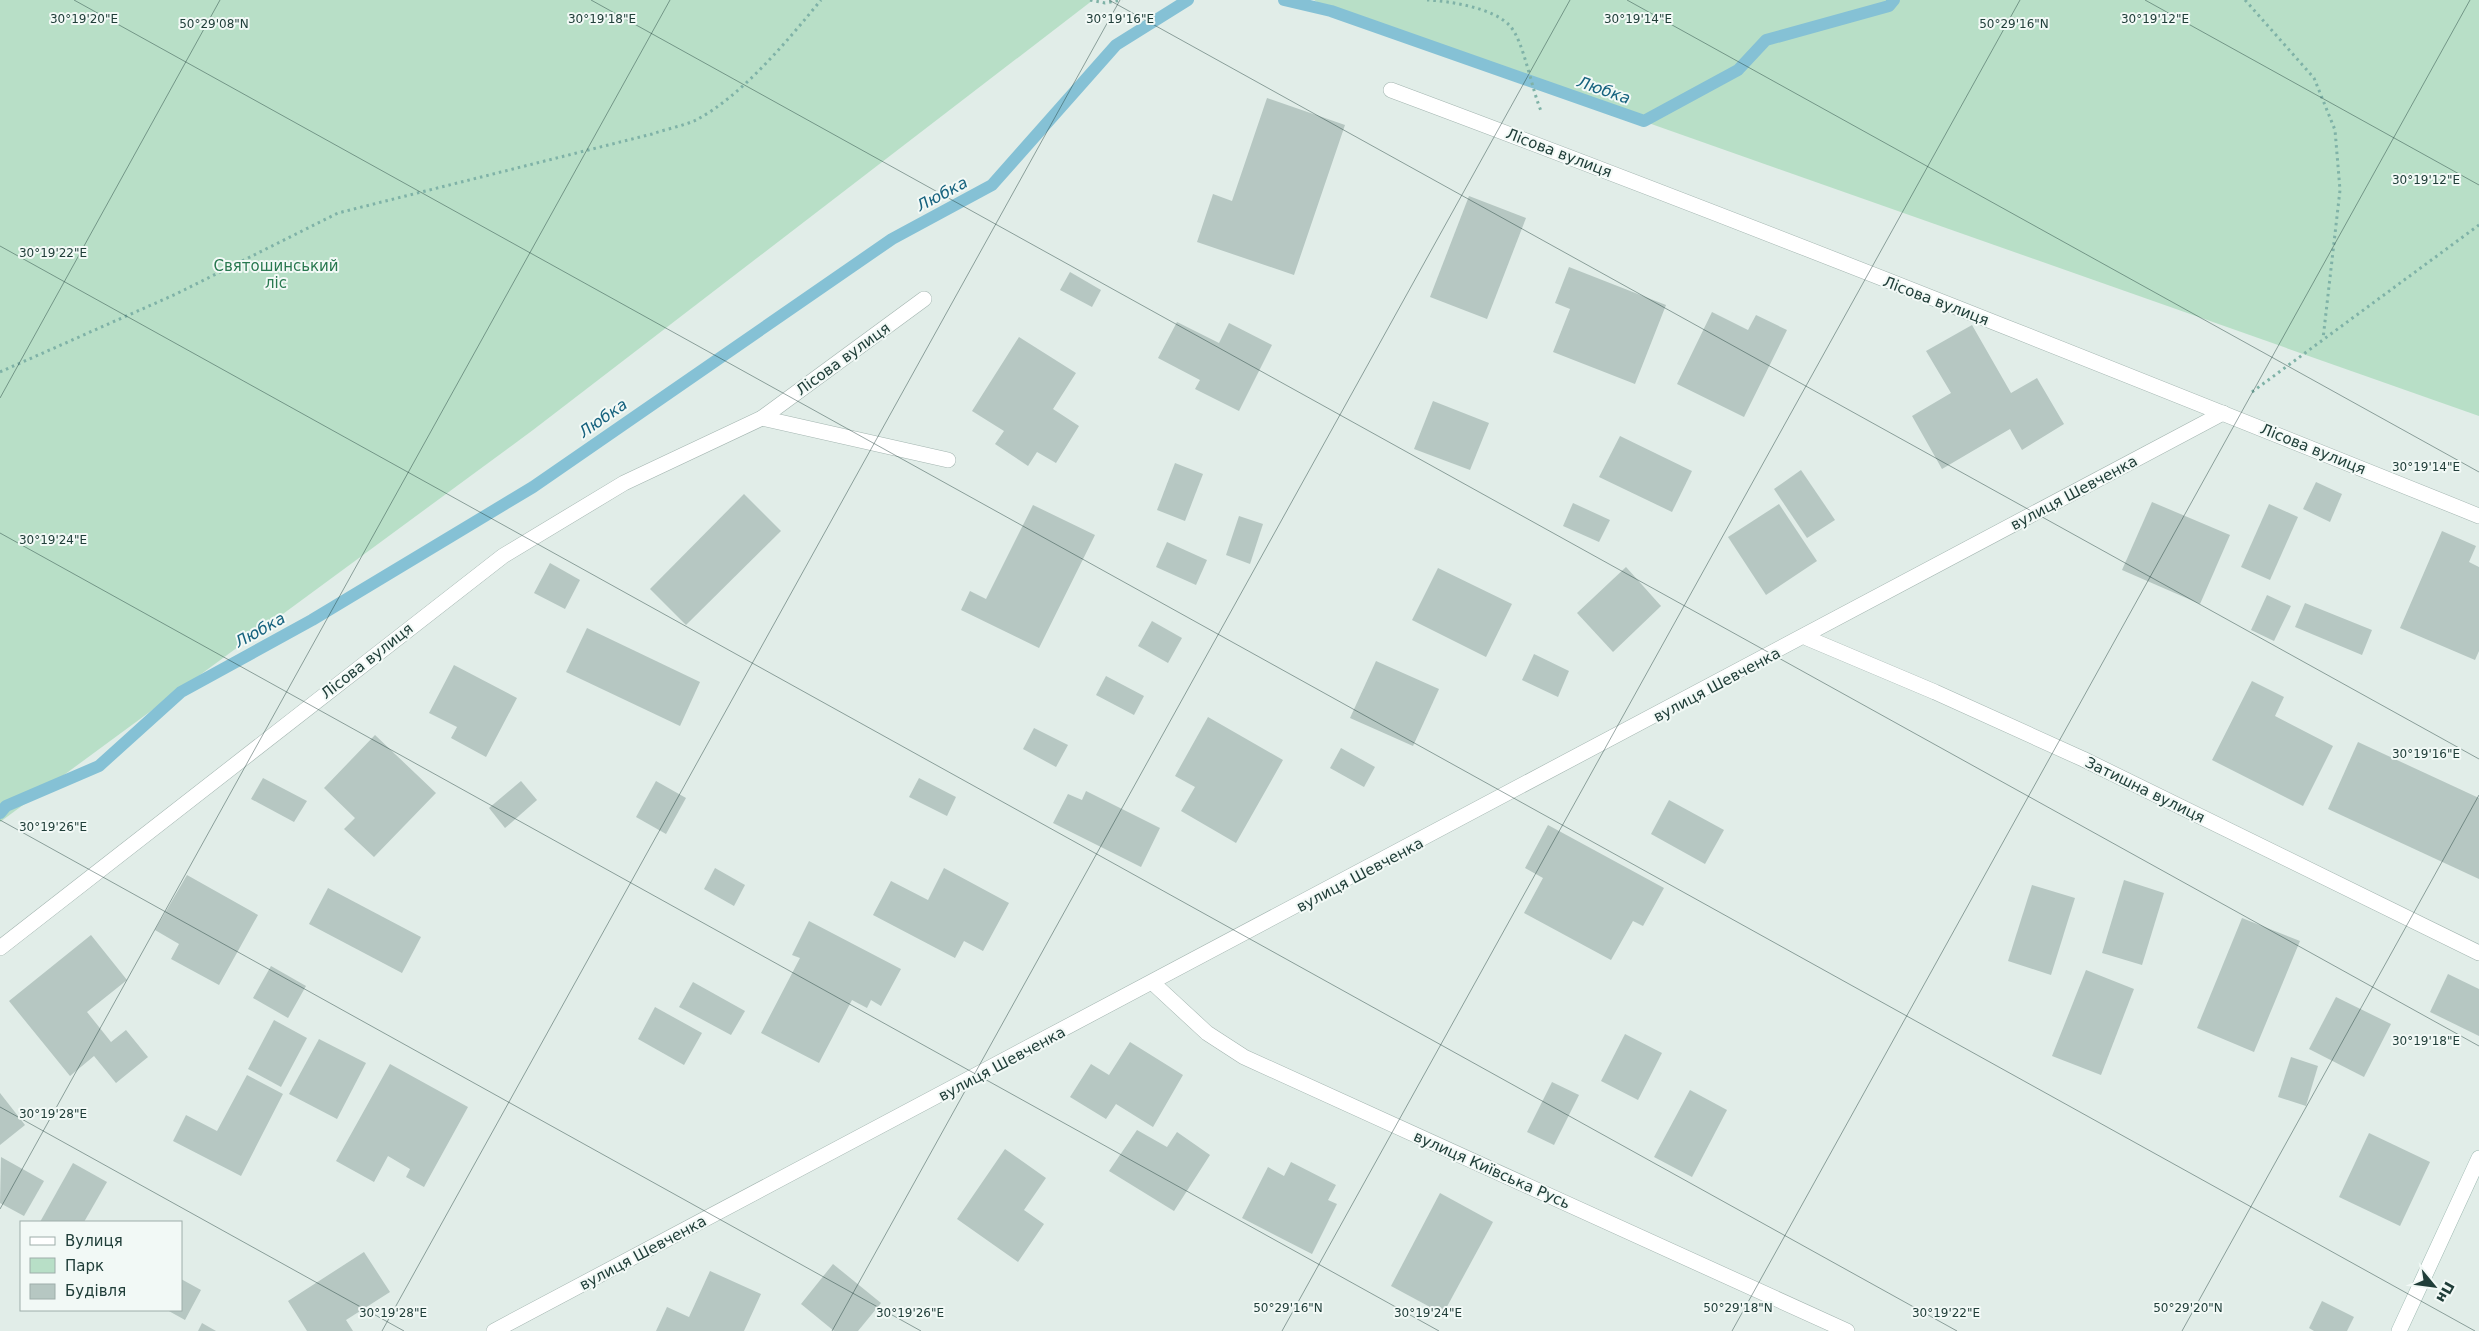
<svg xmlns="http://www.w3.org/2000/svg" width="2479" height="1331" font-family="'DejaVu Sans',sans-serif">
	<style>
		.green { fill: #b8dfc7 }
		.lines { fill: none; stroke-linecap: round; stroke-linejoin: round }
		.stream { stroke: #85c1d5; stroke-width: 12 }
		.building { fill: #b6c7c2 }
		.lane-casing { stroke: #a3b5b0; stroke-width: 16 }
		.street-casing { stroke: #a3b5b0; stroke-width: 16 }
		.secondary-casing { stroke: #9eb9b2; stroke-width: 16 }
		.path { stroke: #7fb2a7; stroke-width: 3; stroke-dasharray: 2.5 4; stroke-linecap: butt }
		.lane { stroke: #fff; stroke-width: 15 }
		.street { stroke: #fff; stroke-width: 15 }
		.secondary { stroke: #fff; stroke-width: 15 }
		.ticks { fill: none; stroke: #203e39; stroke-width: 1; stroke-opacity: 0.45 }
		.labels { text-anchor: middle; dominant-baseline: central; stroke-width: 4; stroke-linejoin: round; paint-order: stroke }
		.street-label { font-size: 15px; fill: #203e39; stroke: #f2f9f6 }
		.park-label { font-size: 15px; fill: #28784f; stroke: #f2f9f6 }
		.water-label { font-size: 16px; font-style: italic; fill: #16627e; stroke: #f2f9f6 }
		.ticks-label { font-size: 12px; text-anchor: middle; fill: #203e39; stroke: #f2f9f6; stroke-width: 4; stroke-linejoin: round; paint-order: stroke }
	</style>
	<rect width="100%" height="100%" fill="#e1ede8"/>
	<g class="green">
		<polygon points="0,0 1093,0 533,430 0,822"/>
		<polygon points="1314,0 2479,0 2479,416 1331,11"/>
	</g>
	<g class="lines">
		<g class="stream">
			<polyline points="1284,0 1331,11 1644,121 1738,70 1766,40 1889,6 1894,0"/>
			<polyline points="0,813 6,806 99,766 181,692 312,620 533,487 892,239 992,185 1116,45 1188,0"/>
		</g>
	</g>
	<g class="building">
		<polygon points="1267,98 1345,125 1294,275 1197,242 1213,194 1232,201"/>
		<polygon points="1469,196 1526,218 1487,319 1430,297"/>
		<polygon points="1569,267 1666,305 1635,384 1553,352 1570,309 1555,303"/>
		<polygon points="1070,272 1101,290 1092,307 1060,290"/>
		<polygon points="1712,312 1748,330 1756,315 1787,330 1744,417 1677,384"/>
		<polygon points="1177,322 1219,343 1229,323 1272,345 1239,411 1195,389 1200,380 1158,358"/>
		<polygon points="1972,325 2011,393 2037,378 2064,424 2022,450 2010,429 1942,469 1912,416 1951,393 1926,351"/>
		<polygon points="1019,337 1076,373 1053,409 1079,426 1056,463 1037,452 1028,466 995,444 1004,431 972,411"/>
		<polygon points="1433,401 1489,423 1470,470 1414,449"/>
		<polygon points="1620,436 1692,471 1672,512 1599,477"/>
		<polygon points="1175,463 1203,474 1185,521 1157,510"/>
		<polygon points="1801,470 1835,520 1807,538 1774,489"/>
		<polygon points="2316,482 2342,494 2330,522 2303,509"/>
		<polygon points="744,494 781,531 686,625 650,589"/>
		<polygon points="2152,502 2230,535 2200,604 2122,570"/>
		<polygon points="1573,503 1610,520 1599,542 1563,526"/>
		<polygon points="1779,504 1817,561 1766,595 1728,537"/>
		<polygon points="2269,504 2298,517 2270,580 2241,567"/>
		<polygon points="1033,505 1095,535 1039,648 961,610 970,591 986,599"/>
		<polygon points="1239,516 1263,524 1250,564 1226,555"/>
		<polygon points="2442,531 2476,546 2469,562 2479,567 2479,651 2475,660 2400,628"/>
		<polygon points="1167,542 1207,560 1196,585 1156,567"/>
		<polygon points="550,563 580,580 565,609 534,593"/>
		<polygon points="1626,567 1661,606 1613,652 1577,613"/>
		<polygon points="1438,568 1512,604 1486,657 1412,620"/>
		<polygon points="2267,595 2291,606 2274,641 2251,630"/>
		<polygon points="2305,603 2372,630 2362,655 2295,627"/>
		<polygon points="1152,621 1182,638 1168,663 1138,646"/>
		<polygon points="587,628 700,682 680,726 566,672"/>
		<polygon points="1534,654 1569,671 1558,697 1522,680"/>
		<polygon points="1376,661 1439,689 1413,746 1350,718"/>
		<polygon points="454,665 517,698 486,757 451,738 457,727 429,713"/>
		<polygon points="1106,676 1144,696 1134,715 1096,695"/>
		<polygon points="2252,681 2284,697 2275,716 2333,746 2303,806 2212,760"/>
		<polygon points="1208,717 1283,760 1236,843 1181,811 1195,787 1175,776"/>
		<polygon points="1034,728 1068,745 1056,767 1023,749"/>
		<polygon points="375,735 436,793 374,857 344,829 355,818 324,788"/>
		<polygon points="2358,742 2479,798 2479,879 2328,809"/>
		<polygon points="1341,748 1375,767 1364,787 1330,768"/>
		<polygon points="263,778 307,801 294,822 251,799"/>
		<polygon points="919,778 956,797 947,816 909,797"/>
		<polygon points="521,781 537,800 505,828 489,808"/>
		<polygon points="656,781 686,798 666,834 636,817"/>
		<polygon points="1086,791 1160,828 1141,867 1053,823 1068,794 1082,800"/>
		<polygon points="1669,800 1724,830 1705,864 1651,834"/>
		<polygon points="1548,825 1664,888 1643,926 1633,921 1611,960 1524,913 1543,878 1525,868"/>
		<polygon points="715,868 745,885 734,906 704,889"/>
		<polygon points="944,868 1009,903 983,951 964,941 955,958 873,915 891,881 928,900"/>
		<polygon points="187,875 258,915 219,985 171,959 179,944 155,930"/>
		<polygon points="2124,880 2164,893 2142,965 2102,953"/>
		<polygon points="2032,885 2075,898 2051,975 2008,961"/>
		<polygon points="328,888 421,937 402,973 309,924"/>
		<polygon points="2242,918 2300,941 2254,1052 2197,1028"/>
		<polygon points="809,921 901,969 881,1006 871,1000 867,1008 852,1000 819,1063 761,1033 800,958 792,955"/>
		<polygon points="91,935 127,980 87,1012 111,1042 126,1030 148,1057 116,1083 94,1056 70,1076 9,1001"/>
		<polygon points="271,966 306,986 288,1018 253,998"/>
		<polygon points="2086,970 2134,989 2101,1075 2052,1056"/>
		<polygon points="2448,974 2479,989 2479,1036 2430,1012"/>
		<polygon points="693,982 745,1011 731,1035 679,1007"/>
		<polygon points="2336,997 2391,1024 2364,1077 2309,1049"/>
		<polygon points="655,1007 702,1033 684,1065 638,1039"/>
		<polygon points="274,1020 307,1038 281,1087 248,1069"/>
		<polygon points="1625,1034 1662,1053 1638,1100 1601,1081"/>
		<polygon points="319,1039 366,1063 337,1119 289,1094"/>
		<polygon points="1130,1042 1183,1075 1153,1127 1116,1104 1106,1119 1070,1097 1091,1064 1109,1075"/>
		<polygon points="2291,1057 2318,1066 2306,1106 2278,1097"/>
		<polygon points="390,1064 468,1107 424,1187 406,1177 410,1169 388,1156 374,1182 336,1161"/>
		<polygon points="247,1075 283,1094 241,1176 173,1141 186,1115 217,1131"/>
		<polygon points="1552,1082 1579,1095 1554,1145 1527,1132"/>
		<polygon points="1690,1090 1727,1110 1692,1177 1654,1157"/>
		<polygon points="0,1093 25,1125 0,1145"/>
		<polygon points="1137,1130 1167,1147 1177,1132 1210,1155 1174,1211 1109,1171"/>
		<polygon points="2369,1133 2430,1162 2400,1226 2339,1197"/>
		<polygon points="1005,1149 1046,1178 1024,1210 1044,1224 1018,1262 957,1219"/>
		<polygon points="1,1157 44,1181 24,1216 0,1203"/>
		<polygon points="1291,1162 1336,1185 1328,1200 1337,1204 1312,1254 1242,1218 1268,1167 1284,1176"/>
		<polygon points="73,1163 107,1182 84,1222 40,1222"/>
		<polygon points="1440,1193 1493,1222 1443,1314 1391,1286"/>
		<polygon points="364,1252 390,1292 346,1320 353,1331 307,1331 288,1301"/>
		<polygon points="833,1264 881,1303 858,1331 834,1331 801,1304"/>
		<polygon points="710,1271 761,1294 744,1331 656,1331 667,1307 689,1317"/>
		<polygon points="181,1279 201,1290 185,1320 167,1310 181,1310"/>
		<polygon points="2322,1301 2354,1317 2347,1331 2314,1331 2309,1328"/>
		<polygon points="202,1323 216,1331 198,1331"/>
	</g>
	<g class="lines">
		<g class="lane-casing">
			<polyline id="lane" points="762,418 948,460"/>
		</g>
		<g class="street-casing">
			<g id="street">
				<path d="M1391,90C1756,226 2118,371 2479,516"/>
				<polyline points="1807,638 1935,692 2083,759 2479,953"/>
				<polyline points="0,948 503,556 624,483 762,418 924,299"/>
				<polyline points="1154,984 1207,1033 1244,1057 1847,1331"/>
				<path d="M494,1331C1071,1028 1648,723 2223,413"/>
			</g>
		</g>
		<g class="secondary-casing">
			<polyline id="secondary" points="2399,1331 2479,1158"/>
		</g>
		<g class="path">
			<polyline points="1090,0 1105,3 1122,0"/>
			<path d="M1427,0C1450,1 1494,8 1510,26C1524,41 1532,92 1542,113"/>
			<polyline points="2245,0 2314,78 2335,130 2340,190 2323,339"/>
			<path d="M0,372L176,294L338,213L652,134C666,129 683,126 696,120C742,96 788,40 821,0"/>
			<polyline points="2252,392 2479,225"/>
		</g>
		<use href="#lane" class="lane"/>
		<use href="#street" class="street"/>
		<use href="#secondary" class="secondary"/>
	</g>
	<path class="ticks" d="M74,0L2475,1331M591,0L2479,1046M1109,0L2479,759M1627,0L2479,472M2145,0L2479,185M0,246L1957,1331M0,398L220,0M0,533L1439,1331M0,820L921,1331M0,1107L404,1331M0,1209L670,0M382,1331L1120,0M832,1331L1570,0M1282,1331L2020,0M1732,1331L2470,0M2182,1331L2479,795"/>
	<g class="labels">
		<g class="street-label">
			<text transform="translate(1559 153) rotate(21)">Лісова вулиця</text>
			<text transform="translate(1936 301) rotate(21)">Лісова вулиця</text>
			<text transform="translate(843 359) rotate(-36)">Лісова вулиця</text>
			<text transform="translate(2313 449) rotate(22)">Лісова вулиця</text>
			<text transform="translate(2074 493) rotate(-28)">вулиця Шевченка</text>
			<text transform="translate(367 661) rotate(-38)">Лісова вулиця</text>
			<text transform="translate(1717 685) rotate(-28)">вулиця Шевченка</text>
			<text transform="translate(2145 790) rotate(26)">Затишна вулиця</text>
			<text transform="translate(1360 875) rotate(-28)">вулиця Шевченка</text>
			<text transform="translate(1002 1064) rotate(-28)">вулиця Шевченка</text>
			<text transform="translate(1492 1170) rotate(24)">вулиця Київська Русь</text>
			<text transform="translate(643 1253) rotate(-28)">вулиця Шевченка</text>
		</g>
		<g class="park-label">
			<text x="276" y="266">Святошинський<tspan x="276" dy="17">ліс</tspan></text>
		</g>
		<g class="water-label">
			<text transform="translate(1604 90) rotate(19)">Любка</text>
			<text transform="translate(942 194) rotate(-28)">Любка</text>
			<text transform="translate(603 418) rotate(-35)">Любка</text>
			<text transform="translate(260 630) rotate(-29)">Любка</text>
		</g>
	</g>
	<g class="ticks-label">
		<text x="1120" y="23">30°19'16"E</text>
		<text x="84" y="23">30°19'20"E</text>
		<text x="602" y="23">30°19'18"E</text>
		<text x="1638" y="23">30°19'14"E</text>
		<text x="2155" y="23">30°19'12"E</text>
		<text x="214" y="28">50°29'08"N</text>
		<text x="2014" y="28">50°29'16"N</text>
		<text x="2426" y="184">30°19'12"E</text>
		<text x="53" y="257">30°19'22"E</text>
		<text x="2426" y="471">30°19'14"E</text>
		<text x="53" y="544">30°19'24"E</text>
		<text x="2426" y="758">30°19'16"E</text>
		<text x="53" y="831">30°19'26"E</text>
		<text x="2426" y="1045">30°19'18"E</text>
		<text x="53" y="1118">30°19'28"E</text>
		<text x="1288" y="1312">50°29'16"N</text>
		<text x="1738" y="1312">50°29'18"N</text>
		<text x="2188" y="1312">50°29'20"N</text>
		<text x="393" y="1317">30°19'28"E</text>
		<text x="910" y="1317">30°19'26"E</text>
		<text x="1428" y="1317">30°19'24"E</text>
		<text x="1946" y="1317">30°19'22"E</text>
	</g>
	<rect x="20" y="1221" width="162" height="90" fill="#f2f9f6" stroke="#9eaeaa"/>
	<rect x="30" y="1237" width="25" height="8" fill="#ffffff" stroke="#9eaeaa"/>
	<text x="65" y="1246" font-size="15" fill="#203e39">Вулиця</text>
	<rect x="30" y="1258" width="25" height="15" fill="#b8dfc7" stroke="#9eaeaa"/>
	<text x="65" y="1271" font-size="15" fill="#203e39">Парк</text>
	<rect x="30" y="1284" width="25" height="15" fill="#b6c7c2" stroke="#9eaeaa"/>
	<text x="65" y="1296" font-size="15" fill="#203e39">Будівля</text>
	<g transform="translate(2434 1286) rotate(119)" stroke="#f2f9f6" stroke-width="4" paint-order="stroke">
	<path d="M0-4L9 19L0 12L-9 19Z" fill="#203e39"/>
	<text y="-8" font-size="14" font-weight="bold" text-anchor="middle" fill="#203e39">Пн</text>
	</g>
</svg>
